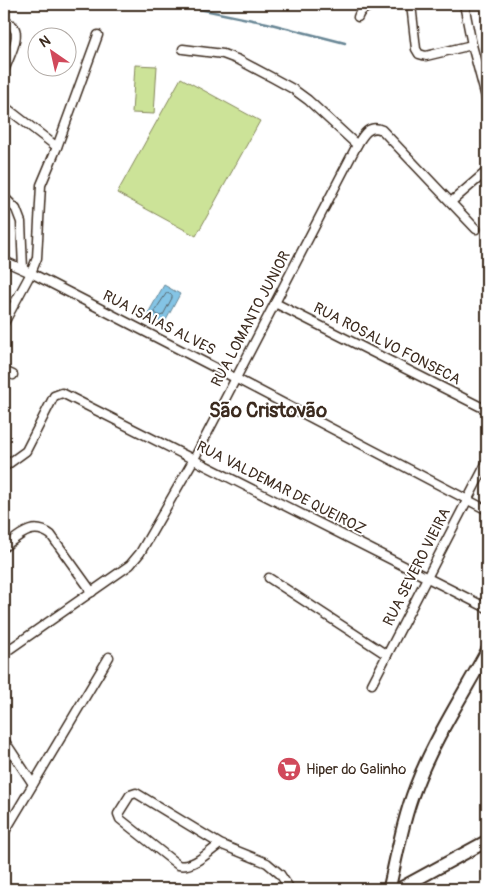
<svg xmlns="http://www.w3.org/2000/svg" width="491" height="893" font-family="Pangolin,sans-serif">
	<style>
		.pitch { fill: #cce398; stroke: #84865b }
		.water { fill: #84c4e5; stroke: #678695 }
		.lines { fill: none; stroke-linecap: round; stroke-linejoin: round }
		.shore { stroke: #58686e; stroke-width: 1 }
		.stream { stroke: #678695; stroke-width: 2.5 }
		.street-casing { stroke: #3b2a1e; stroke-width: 11 }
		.secondary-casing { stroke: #3b2a1e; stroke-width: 15 }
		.street { stroke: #fff; stroke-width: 8 }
		.secondary { stroke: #fff; stroke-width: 11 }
		.labels { text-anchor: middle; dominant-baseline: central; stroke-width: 4; stroke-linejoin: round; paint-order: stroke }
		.street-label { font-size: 15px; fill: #3b2a1e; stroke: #fff }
		.poi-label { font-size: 15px; fill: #3b2a1e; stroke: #fff; text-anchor: start }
		.district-label { font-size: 20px; font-weight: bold; fill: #3b2a1e; stroke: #fff }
	</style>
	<rect width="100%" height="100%" fill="#fff"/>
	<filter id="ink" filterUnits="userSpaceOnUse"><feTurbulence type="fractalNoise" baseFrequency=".02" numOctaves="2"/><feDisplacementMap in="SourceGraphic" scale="10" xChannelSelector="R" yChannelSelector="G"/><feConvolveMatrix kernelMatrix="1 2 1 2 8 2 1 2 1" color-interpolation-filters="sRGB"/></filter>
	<g filter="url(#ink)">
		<g class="pitch">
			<polygon points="135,65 157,66 154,114 132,113"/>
			<polygon points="181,78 260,121 196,236 117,193"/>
		</g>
		<polygon class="water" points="164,285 180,294 164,324 147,315"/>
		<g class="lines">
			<polygon class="shore" points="167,293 172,295 172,298 163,315 160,316 156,314 155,311"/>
			<polyline class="stream" points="175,4 267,23 345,43"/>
			<g class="street-casing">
				<g id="street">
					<polyline points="411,4 416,49 419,54 426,56 472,45"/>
					<polyline points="464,4 472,45 487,101"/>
					<path d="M358,17C362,4 379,5 390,4"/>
					<path d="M4,22C28,26 9,56 4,71"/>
					<polyline points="183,49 223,54 239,60 273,78 293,89 308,100 357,145"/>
					<polyline points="4,106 57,147"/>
					<polyline points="4,197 16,209 21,222 23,269"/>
					<polyline points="451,202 487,171"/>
					<polyline points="4,261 31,273 235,378 487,510"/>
					<polyline points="275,303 487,410"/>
					<polyline points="4,323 31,273 37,258 41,185 57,147 98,35"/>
					<polyline points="4,371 13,375"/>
					<polyline points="4,467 26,451 52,400 54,396 62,393 487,608"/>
					<path d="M4,547C19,536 32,521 51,535L92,592"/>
					<polyline points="269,578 387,655"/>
					<path d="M4,653L130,565L140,553L194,459L357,145C363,135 369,124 382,130L476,229"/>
					<polyline points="372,684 487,462"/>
					<polyline points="4,740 33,784"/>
					<polyline points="4,833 109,657"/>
					<path d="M220,844C209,852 192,869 178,865L120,819L118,814L130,795L136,793L220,844L267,863L280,874L290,889"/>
				</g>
			</g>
			<g class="secondary-casing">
				<g id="secondary">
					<path d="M389,889C397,855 403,819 416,786C433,741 464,693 487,651"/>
					<polyline points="399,889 487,841"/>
				</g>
			</g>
			<use href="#street" class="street"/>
			<use href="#secondary" class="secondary"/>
		</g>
	</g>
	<defs>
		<g id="supermarket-disc" transform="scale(1.25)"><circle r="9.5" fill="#d1495b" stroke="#fff"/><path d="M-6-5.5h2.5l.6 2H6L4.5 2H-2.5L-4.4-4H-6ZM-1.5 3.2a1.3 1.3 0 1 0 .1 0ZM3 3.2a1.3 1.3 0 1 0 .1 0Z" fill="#fff"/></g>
	</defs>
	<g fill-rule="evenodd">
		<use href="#supermarket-disc" x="289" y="769"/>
	</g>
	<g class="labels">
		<g class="street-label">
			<text transform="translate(251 319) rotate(-62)">RUA LOMANTO JUNIOR</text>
			<text transform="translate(159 323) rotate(27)">RUA ISAIAS ALVES</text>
			<text transform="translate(387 344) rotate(27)">RUA ROSALVO FONSECA</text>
			<text transform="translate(281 488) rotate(27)">RUA VALDEMAR DE QUEIROZ</text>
			<text transform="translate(417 567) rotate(-63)">RUA SEVERO VIEIRA</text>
		</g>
		<g class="poi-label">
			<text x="306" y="769">Hiper do Galinho</text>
		</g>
		<g class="district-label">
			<text x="268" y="410">São Cristovão</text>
		</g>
	</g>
	<rect width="491" height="893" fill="none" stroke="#fff" stroke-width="20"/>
	<rect x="10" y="10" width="471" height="873" fill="none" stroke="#3b2a1e" stroke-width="2" filter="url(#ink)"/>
	<g transform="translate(52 52) rotate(326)"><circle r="24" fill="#ffffff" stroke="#b1aaa5"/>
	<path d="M0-4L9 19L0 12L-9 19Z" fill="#d1495b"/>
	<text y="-8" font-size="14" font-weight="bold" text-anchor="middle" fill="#3b2a1e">N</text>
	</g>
</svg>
